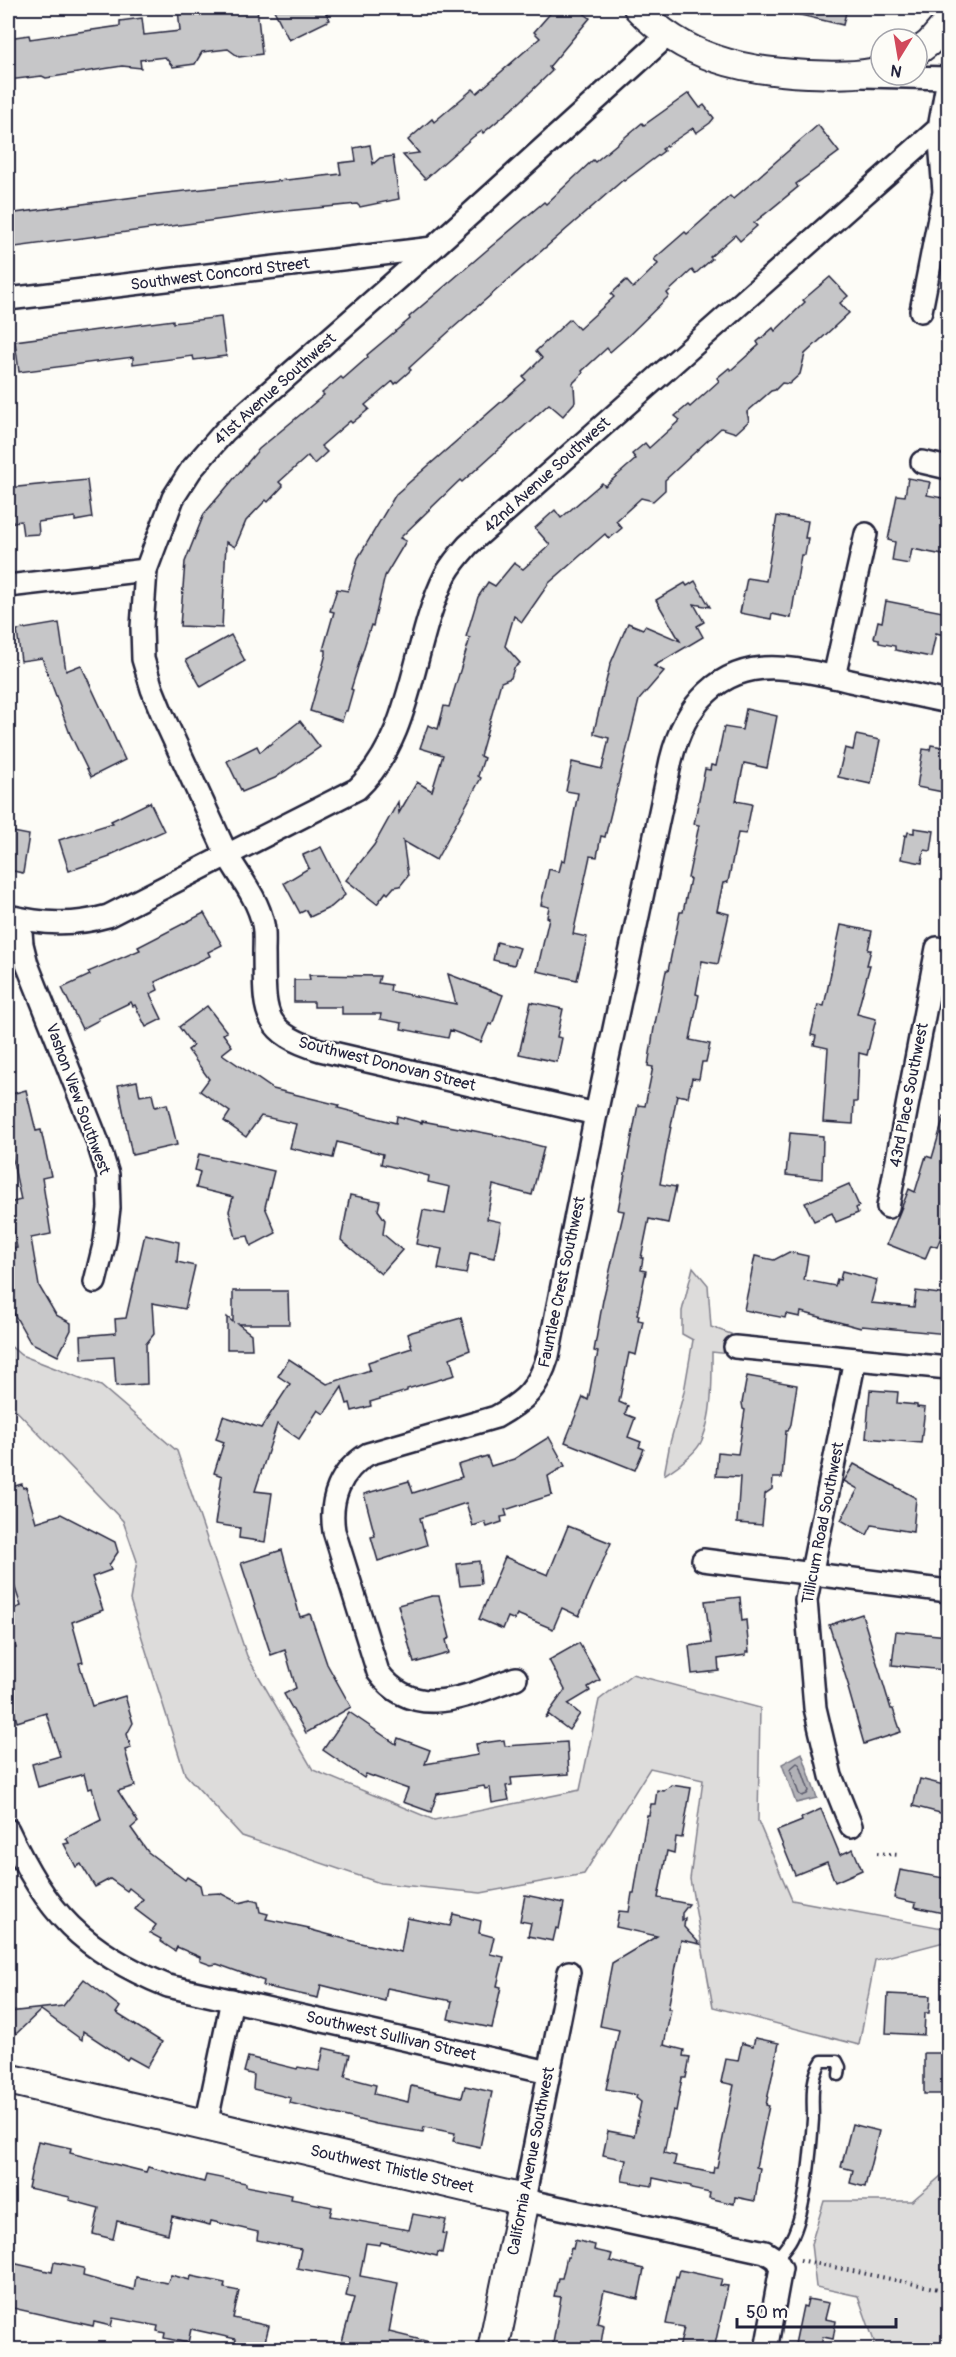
<svg xmlns="http://www.w3.org/2000/svg" width="956" height="2357" font-family="Pangolin,sans-serif">
	<style>
		.green { fill: #dddcdb; stroke: #807f8b; stroke-width: 1.5 }
		.water { fill: #b2b2b7; stroke: #787885; stroke-width: 1.5 }
		.lines { fill: none; stroke-linecap: round; stroke-linejoin: round }
		.shore { stroke: #5c5c6d; stroke-width: 1.5 }
		.building { fill: #c6c6c8; stroke: #22223b; stroke-width: 1.5 }
		.service-casing { stroke: #22223b; stroke-width: 15 }
		.minor-casing { stroke: #22223b; stroke-width: 26 }
		.tertiary-casing { stroke: #22223b; stroke-width: 30 }
		.secondary-casing { stroke: #22223b; stroke-width: 34 }
		.path { stroke: #22223b; stroke-width: 4; stroke-dasharray: 1.5 4.5; stroke-linecap: butt }
		.service { stroke: #fdfcf7; stroke-width: 10 }
		.minor { stroke: #fdfcf7; stroke-width: 21 }
		.tertiary { stroke: #fdfcf7; stroke-width: 26 }
		.secondary { stroke: #fdfcf7; stroke-width: 30 }
		.labels { text-anchor: middle; dominant-baseline: central; stroke-width: 4.5; stroke-linejoin: round; paint-order: stroke }
		.street-label { font-size: 16px; fill: #22223b; stroke: #fdfcf7 }
	</style>
	<rect width="100%" height="100%" fill="#fdfcf7"/>
	<filter id="ink" filterUnits="userSpaceOnUse"><feTurbulence type="fractalNoise" baseFrequency=".0167" numOctaves="2"/><feDisplacementMap in="SourceGraphic" scale="12" xChannelSelector="R" yChannelSelector="G"/><feConvolveMatrix kernelMatrix="1 2 1 2 8 2 1 2 1" color-interpolation-filters="sRGB"/></filter>
	<g filter="url(#ink)">
		<g class="green">
			<path d="M693,1267L708,1285L711,1327L731,1334L730,1354L712,1352C712,1379 713,1414 702,1440C697,1453 675,1468 664,1475L670,1443L684,1392L693,1340L682,1334V1311Z"/>
			<polygon points="8,1344 21,1355 101,1386 177,1451 247,1656 313,1770 434,1820 580,1790 599,1700 632,1674 760,1708 758,1821 792,1900 948,1929 948,1941 875,1960 859,2045 713,2007 690,1879 703,1780 650,1768 584,1874 481,1893 380,1883 242,1836 185,1774 130,1600 137,1561 123,1521 8,1402"/>
			<polygon points="948,2170 948,2349 873,2349 874,2341 858,2296 816,2287 811,2244 824,2201 912,2201"/>
		</g>
		<polygon class="water" points="802,1753 817,1798 796,1803 782,1764"/>
		<g class="lines">
			<polygon class="shore" points="797,1763 800,1765 809,1791 807,1794 802,1796 799,1794 790,1769"/>
		</g>
		<g class="building">
			<polygon points="178,8 196,8 196,14 241,8 257,8 262,54 239,57 228,49 202,52 195,64 173,67 165,57 140,60 141,68 122,66 46,78 42,76 8,80 8,38 29,35 30,39 120,26 120,21 142,18 144,35 180,31"/>
			<polygon points="273,8 323,8 330,20 289,40"/>
			<polygon points="555,8 577,8 590,18 549,67 552,71 519,103 483,133 482,131 473,137 425,179 403,155 419,153 408,140 432,119 434,122 473,89 477,93 540,38 534,32"/>
			<polygon points="797,8 847,8 843,25 796,14"/>
			<polygon points="689,93 700,108 704,105 714,118 710,123 696,133 693,128 662,149 664,151 624,181 623,180 453,328 409,368 411,370 395,384 393,381 365,405 369,409 352,423 350,421 321,446 327,452 314,464 308,456 279,482 283,486 268,502 266,500 246,521 235,547 226,542 222,628 180,626 185,562 204,514 259,449 324,395 322,393 341,377 343,379 368,357 367,355 410,319 409,317 487,250 544,202 546,204 593,160 595,162 642,123 644,125"/>
			<polygon points="818,125 839,152 796,184 798,187 754,223 757,226 740,241 735,235 710,257 712,259 695,274 692,270 667,293 669,296 627,337 610,352 607,348 582,371 583,373 572,384 574,386 575,402 563,416 549,404 462,482 460,480 400,538 406,541 385,576 373,626 371,625 351,689 353,690 347,711 345,711 342,721 310,711 326,654 326,650 323,650 334,612 330,611 337,589 348,591 358,558 396,494 526,380 523,377 542,358 536,351 570,319 579,329 614,297 611,294 626,280 633,288 658,264 654,259 685,232 687,234 730,196 733,199"/>
			<polygon points="370,145 373,164 380,158 393,156 399,199 360,207 357,204 276,212 8,248 8,214 157,194 341,174 339,163 356,161 354,148"/>
			<polygon points="830,277 848,296 840,303 849,313 805,354 800,374 789,384 782,383 775,390 771,391 747,412 749,421 736,433 721,428 665,480 665,490 653,501 641,498 616,521 622,528 609,539 605,534 549,583 522,622 514,616 505,646 520,663 514,668 511,678 501,682 480,756 484,758 478,776 481,778 436,860 403,841 408,876 400,886 394,887 388,894 386,892 377,904 346,880 374,845 398,802 399,813 417,782 432,791 443,755 420,748 428,725 438,729 444,706 449,707 470,638 466,637 478,597 488,582 495,586 514,563 523,569 550,545 535,528 555,510 561,518 602,483 605,486 636,459 632,454 645,443 649,448 680,420 675,416 688,405 690,407 719,381 717,378 729,368 731,370 759,345 757,342 773,328 775,331 805,302 803,300"/>
			<polygon points="221,317 226,356 194,360 193,356 133,364 133,357 19,372 15,341 173,320 173,323"/>
			<polygon points="908,478 930,482 927,495 948,499 948,556 912,549 909,564 892,561 895,542 888,540 897,495 905,496"/>
			<polygon points="87,480 92,518 75,521 75,517 38,522 39,534 23,535 21,521 8,523 8,488"/>
			<polygon points="777,516 808,521 805,538 808,538 805,555 801,555 791,618 772,614 771,619 740,613 747,578 766,581"/>
			<polygon points="695,581 710,607 694,604 704,622 697,626 703,637 654,666 664,671 639,700 605,837 601,836 597,857 590,856 573,934 587,937 577,980 537,971 549,918 547,917 549,907 541,905 549,869 559,872 562,860 565,861 578,793 566,791 572,762 602,769 609,738 594,734 594,731 610,665 628,623 643,629 645,626 680,641 656,600 685,583 687,586"/>
			<polygon points="886,601 948,613 948,636 936,633 931,657 895,650 895,646 879,643 879,639 874,638 878,621 882,622"/>
			<polygon points="59,623 66,671 81,665 125,760 91,777 70,734 42,658 21,661 17,630"/>
			<polygon points="231,635 245,661 201,687 186,660"/>
			<polygon points="746,709 777,716 767,768 744,763 736,801 752,804 746,834 738,833 728,882 723,883 717,911 729,914 718,964 702,961 696,994 699,995 690,1040 710,1044 706,1062 702,1062 699,1079 692,1078 688,1097 677,1095 660,1184 676,1187 668,1223 649,1219 641,1258 643,1258 641,1270 646,1271 637,1315 639,1315 638,1320 643,1321 636,1355 629,1353 619,1402 628,1406 625,1414 635,1418 628,1437 641,1442 639,1447 644,1449 635,1470 565,1442 583,1397 588,1400 598,1352 594,1351 603,1300 624,1211 618,1210 638,1105 645,1106 653,1067 648,1066 654,1028 666,971 668,971 680,912 683,912 690,879 688,878 699,825 694,824 705,769 710,770 711,765 716,766 724,727 742,730"/>
			<polygon points="300,721 320,747 275,778 242,792 227,761 257,746 260,752"/>
			<polygon points="856,735 880,740 871,784 838,777 845,748 853,750"/>
			<polygon points="931,745 948,748 948,779 945,779 943,792 917,787 923,749 930,750"/>
			<polygon points="150,802 164,831 110,855 110,857 69,871 59,840 113,823 111,821"/>
			<polygon points="914,828 934,831 931,851 924,850 922,863 901,859 905,835 907,836 908,832 914,833"/>
			<polygon points="8,831 29,835 23,873 8,870"/>
			<polygon points="321,847 345,895 331,907 310,917 306,910 300,913 284,883 309,868 303,855"/>
			<polygon points="204,913 222,945 208,952 210,956 155,982 158,990 150,994 162,1019 146,1027 135,1005 133,1006 131,1002 98,1018 99,1020 82,1029 62,988 90,975 88,972 140,950 138,947"/>
			<polygon points="841,925 872,931 868,950 871,950 867,965 870,965 857,1014 876,1019 867,1055 859,1053 857,1102 854,1102 853,1124 823,1122 828,1048 814,1045 816,1036 811,1035 818,1005 824,1006"/>
			<polygon points="497,942 520,948 514,965 493,960"/>
			<polygon points="448,974 503,995 492,1025 489,1024 481,1042 450,1030 448,1038 401,1029 402,1023 380,1019 381,1014 342,1014 342,1007 314,1007 314,1002 294,1002 294,980 310,980 309,975 380,976 378,983 391,985 390,991 456,1004"/>
			<polygon points="531,1002 563,1009 557,1037 562,1038 557,1062 519,1054"/>
			<polygon points="207,1006 227,1032 223,1034 232,1046 222,1054 273,1089 339,1105 338,1108 396,1123 397,1116 422,1123 422,1121 501,1136 544,1147 532,1195 493,1185 487,1219 501,1222 494,1258 470,1253 466,1274 438,1269 442,1249 416,1244 423,1210 445,1214 450,1187 428,1182 429,1176 381,1164 383,1154 337,1142 333,1158 290,1148 296,1124 261,1116 246,1137 224,1121 230,1112 200,1091 209,1079 188,1050 193,1046 179,1027"/>
			<polygon points="137,1081 140,1096 152,1094 155,1107 167,1104 177,1145 132,1155 118,1085"/>
			<polygon points="26,1090 36,1131 41,1130 51,1176 42,1178 51,1234 31,1238 39,1286 56,1315 71,1323 71,1330 58,1356 30,1342 8,1303 8,1249 17,1248 9,1203 21,1200 8,1138 8,1095"/>
			<polygon points="944,1117 948,1117 948,1219 937,1247 931,1245 925,1259 887,1244 909,1189 915,1192 926,1156 932,1158"/>
			<polygon points="790,1133 823,1136 822,1179 786,1175"/>
			<polygon points="199,1154 274,1171 265,1207 276,1233 251,1246 248,1236 236,1238 229,1211 233,1197 196,1188 200,1172 195,1170"/>
			<polygon points="849,1184 859,1206 856,1208 858,1213 836,1222 832,1213 814,1221 805,1203"/>
			<polygon points="350,1195 380,1201 378,1210 385,1220 383,1234 402,1250 381,1274 341,1240"/>
			<polygon points="145,1234 179,1242 177,1262 195,1266 185,1309 152,1303 154,1334 146,1344 147,1384 116,1386 114,1357 82,1359 81,1336 116,1333 115,1319 126,1318"/>
			<polygon points="789,1252 808,1256 804,1280 835,1286 837,1279 840,1280 842,1271 877,1280 871,1303 914,1307 916,1291 948,1295 948,1334 862,1326 861,1328 801,1312 800,1317 786,1314 785,1318 744,1310 755,1256 774,1260"/>
			<polygon points="233,1291 288,1291 289,1324 238,1324 251,1334 252,1349 227,1349 227,1317 233,1322"/>
			<polygon points="461,1318 470,1350 450,1358 455,1375 407,1389 407,1391 370,1402 371,1406 352,1411 350,1403 347,1404 342,1387 324,1414 318,1410 299,1439 277,1424 255,1491 272,1493 265,1542 239,1538 240,1528 215,1524 222,1476 214,1473 224,1442 216,1439 223,1416 261,1428 290,1384 278,1376 289,1359 327,1384 370,1370 368,1362 412,1348 408,1334 412,1332"/>
			<polygon points="747,1376 797,1385 791,1424 788,1431 786,1431 782,1478 773,1478 772,1489 765,1494 762,1525 737,1523 740,1477 716,1476 718,1452 738,1454 745,1410 743,1409 742,1403"/>
			<polygon points="870,1390 898,1392 897,1403 917,1405 917,1407 925,1408 921,1443 866,1438"/>
			<polygon points="549,1437 565,1466 548,1476 552,1495 505,1510 507,1516 501,1517 502,1522 487,1527 485,1522 473,1526 466,1503 420,1518 427,1545 378,1561 371,1537 375,1536 364,1494 409,1481 413,1493 462,1477 458,1465 487,1456 491,1466 514,1459"/>
			<polygon points="854,1464 916,1498 913,1532 872,1525 867,1535 841,1520 858,1489 844,1481"/>
			<polygon points="22,1484 23,1488 26,1487 36,1522 61,1514 115,1542 118,1552 109,1565 111,1570 92,1577 103,1610 72,1622 83,1662 79,1663 92,1706 125,1696 133,1723 127,1734 131,1748 125,1750 135,1786 118,1791 138,1822 131,1828 148,1852 185,1880 187,1877 200,1885 202,1894 220,1893 239,1903 251,1900 258,1902 260,1912 268,1914 266,1919 309,1928 308,1929 356,1942 401,1952 407,1918 450,1926 453,1914 481,1921 479,1933 494,1937 490,1954 504,1957 497,1986 501,1987 492,2028 448,2019 452,2001 387,1988 385,2001 321,1985 318,1998 263,1986 264,1981 217,1964 211,1965 200,1961 200,1957 177,1947 175,1951 160,1941 161,1939 150,1933 156,1925 135,1909 143,1899 129,1888 127,1891 110,1879 95,1887 81,1864 76,1867 64,1844 69,1843 66,1838 101,1820 92,1788 88,1789 84,1774 38,1787 32,1764 60,1756 46,1713 17,1722 8,1691 8,1651 16,1648 8,1624 8,1611 21,1606 8,1567 8,1488"/>
			<polygon points="568,1526 611,1543 579,1616 562,1608 553,1629 517,1614 515,1620 508,1617 503,1629 479,1619 505,1557 548,1575"/>
			<polygon points="282,1550 300,1617 310,1614 327,1664 351,1707 306,1733 284,1694 296,1688 285,1650 271,1655 241,1563"/>
			<polygon points="479,1561 481,1584 460,1586 457,1564"/>
			<polygon points="432,1596 439,1596 450,1638 446,1640 449,1653 414,1663 398,1605"/>
			<polygon points="740,1597 742,1621 746,1620 749,1652 746,1652 746,1655 718,1659 719,1671 692,1674 689,1646 711,1643 705,1601"/>
			<polygon points="862,1614 891,1709 893,1709 901,1732 864,1744 848,1688 849,1687 829,1625"/>
			<polygon points="896,1631 948,1636 945,1670 892,1665"/>
			<polygon points="579,1643 600,1680 588,1687 590,1691 568,1704 580,1714 569,1730 549,1715 545,1718 565,1690 549,1660"/>
			<polygon points="349,1712 396,1744 398,1738 430,1750 425,1764 478,1755 476,1744 504,1740 505,1746 567,1742 569,1774 511,1778 512,1785 506,1786 509,1800 492,1803 490,1788 485,1789 484,1786 437,1794 431,1812 403,1802 408,1789 366,1774 364,1778 323,1750"/>
			<polygon points="920,1779 948,1786 948,1815 913,1806"/>
			<polygon points="671,1785 691,1788 682,1838 676,1837 674,1853 667,1851 658,1898 689,1904 682,1913 682,1920 685,1918 684,1927 700,1944 681,1940 668,2009 671,2009 664,2045 684,2050 683,2056 690,2057 686,2078 682,2078 676,2111 673,2110 664,2153 676,2156 674,2165 713,2173 714,2167 717,2167 734,2085 721,2082 726,2059 738,2061 742,2043 753,2046 755,2038 779,2043 766,2105 769,2106 756,2167 760,2168 755,2201 735,2197 734,2204 709,2198 710,2193 691,2189 691,2186 653,2178 652,2186 622,2181 626,2160 603,2155 608,2131 634,2136 641,2102 636,2098 637,2095 606,2089 619,2030 600,2026 612,1963 657,1936 616,1927 619,1911 629,1912 632,1893 634,1893 647,1815 649,1815 651,1804 655,1804 657,1790 664,1791"/>
			<polygon points="821,1809 840,1855 853,1849 862,1870 835,1882 827,1862 795,1875 777,1831 802,1821 801,1818"/>
			<polygon points="900,1870 944,1878 943,1883 948,1884 948,1914 915,1907 916,1903 894,1898"/>
			<polygon points="525,1895 564,1903 559,1929 556,1928 553,1941 528,1936 531,1923 520,1921"/>
			<polygon points="84,1979 120,2007 116,2013 162,2042 147,2067 129,2057 127,2060 83,2031 82,2040 41,2010 16,2034 8,2025 8,2012 63,2006"/>
			<polygon points="888,1994 930,1996 929,2013 925,2013 924,2035 886,2033"/>
			<polygon points="324,2048 350,2054 345,2077 376,2085 374,2094 408,2102 411,2086 462,2097 465,2086 492,2092 480,2147 453,2141 455,2133 424,2127 423,2132 376,2124 290,2103 291,2098 253,2089 254,2075 244,2072 248,2057 297,2069 298,2067 319,2071"/>
			<polygon points="924,2053 945,2053 946,2094 924,2094"/>
			<polygon points="852,2124 879,2131 865,2187 850,2183 853,2170 841,2167"/>
			<polygon points="38,2141 71,2148 70,2153 146,2172 148,2167 204,2182 206,2175 246,2183 246,2186 292,2195 291,2199 332,2207 330,2216 409,2230 413,2214 446,2220 443,2233 446,2234 442,2253 438,2252 437,2256 381,2242 380,2245 366,2243 360,2276 398,2283 389,2332 434,2343 433,2349 340,2349 354,2298 346,2296 350,2278 297,2268 301,2249 257,2240 258,2232 211,2221 210,2225 172,2216 168,2234 117,2221 113,2239 93,2234 99,2208 69,2200 70,2197 28,2188"/>
			<polygon points="575,2240 595,2245 594,2250 612,2254 610,2261 644,2269 638,2299 604,2291 597,2323 604,2325 600,2349 552,2349 561,2297 554,2296 558,2278 562,2278 567,2257 569,2257 571,2248 573,2249"/>
			<polygon points="8,2262 52,2272 54,2262 84,2268 83,2276 134,2290 136,2277 167,2283 171,2275 190,2280 191,2276 225,2283 224,2288 239,2291 233,2318 269,2326 263,2349 234,2349 236,2339 191,2329 188,2343 164,2338 165,2333 157,2331 158,2326 113,2318 111,2326 94,2322 93,2326 8,2307"/>
			<polygon points="680,2270 722,2279 720,2285 728,2286 714,2349 679,2349 684,2327 666,2324 676,2276 678,2277"/>
			<polygon points="808,2299 829,2303 825,2319 836,2321 833,2339 823,2337 820,2349 794,2349 803,2306 806,2307"/>
		</g>
		<g class="lines">
			<g class="service-casing">
				<path id="service" d="M776,2259C781,2253 786,2247 790,2241C806,2215 811,2149 813,2119C813,2098 810,2079 822,2061H837L840,2067L839,2075"/>
			</g>
			<g class="minor-casing">
				<g id="minor">
					<path d="M668,35L433,248L225,431L191,470L173,498L146,570L142,627L143,659L152,689L163,716L227,855L357,789C415,734 411,643 446,574C452,563 460,554 468,545L939,128"/>
					<polyline points="864,76 948,78"/>
					<polyline points="8,299 433,248"/>
					<polyline points="921,311 944,192 939,128 948,79"/>
					<polyline points="922,462 948,468"/>
					<polyline points="8,586 146,570"/>
					<polyline points="834,677 866,534"/>
					<path d="M8,916C43,924 73,926 108,916L227,855C240,877 258,899 263,924C265,933 264,943 264,952C265,1009 259,1032 320,1050L596,1114"/>
					<polyline points="20,919 22,944 27,964 97,1140 108,1175 109,1208 105,1241 95,1282"/>
					<polyline points="888,1207 937,948 948,950"/>
					<polyline points="735,1347 948,1368"/>
					<polyline points="703,1560 948,1591"/>
					<path d="M516,1678C468,1695 415,1723 378,1672L334,1531C329,1499 340,1471 368,1454L496,1417C525,1401 538,1389 548,1356L596,1114L671,760C684,706 719,665 778,668C803,669 827,675 850,681C883,688 916,695 948,702"/>
					<polyline points="851,1826 831,1776 815,1708 806,1600 855,1359"/>
					<path d="M8,1830C47,1913 82,1951 168,1986L549,2072"/>
					<polyline points="569,1972 524,2200 765,2252 776,2259 781,2268 766,2350"/>
					<polyline points="206,2125 232,2000"/>
				</g>
			</g>
			<g class="tertiary-casing">
				<g id="tertiary">
					<path d="M637,8C684,58 742,71 808,74C833,75 856,76 881,70"/>
					<polyline points="917,52 929,43 948,21"/>
				</g>
			</g>
			<g class="secondary-casing">
				<polyline id="secondary" points="8,2079 524,2200 493,2350"/>
			</g>
			<g class="path">
				<polyline points="877,1853 899,1855"/>
				<polyline points="800,2260 948,2291"/>
			</g>
			<use href="#service" class="service"/>
			<use href="#minor" class="minor"/>
			<use href="#tertiary" class="tertiary"/>
			<use href="#secondary" class="secondary"/>
		</g>
	</g>
	<g class="labels">
		<g class="street-label">
			<text transform="translate(220 274) rotate(-7)">Southwest Concord Street</text>
			<text transform="translate(275 389) rotate(-42)">41st Avenue Southwest</text>
			<text transform="translate(547 475) rotate(-42)">42nd Avenue Southwest</text>
			<text transform="translate(387 1064) rotate(14)">Southwest Donovan Street</text>
			<text transform="translate(909 1095) rotate(-79)">43rd Place Southwest</text>
			<text transform="translate(78 1099) rotate(70)">Vashon View Southwest</text>
			<text transform="translate(562 1282) rotate(-78)">Fauntlee Crest Southwest</text>
			<text transform="translate(823 1523) rotate(-79)">Tillicum Road Southwest</text>
			<text transform="translate(391 2036) rotate(13)">Southwest Sullivan Street</text>
			<text transform="translate(531 2161) rotate(-79)">California Avenue Southwest</text>
			<text transform="translate(392 2169) rotate(13)">Southwest Thistle Street</text>
		</g>
	</g>
	<rect width="956" height="2357" fill="none" stroke="#fdfcf7" stroke-width="30"/>
	<rect x="15" y="15" width="926" height="2327" fill="none" stroke="#22223b" stroke-width="2" filter="url(#ink)"/>
	<g transform="translate(899 57) rotate(191)"><circle r="28" fill="#fdfcf7" stroke="#a5a5ac" stroke-width="1.5"/>
	<path d="M0-4.5L10 22L0 15L-10 22Z" fill="#d1495b"/>
	<text y="-9" font-size="16" font-weight="bold" text-anchor="middle" fill="#22223b">N</text>
	</g>
	<path d="M737 2318v9h159v-9" fill="none" stroke="#22223b" stroke-width="3"/>
	<text x="746" y="2318" font-size="18" fill="#22223b" stroke="#fdfcf7" stroke-width="4.5" paint-order="stroke">50 m</text>
</svg>
